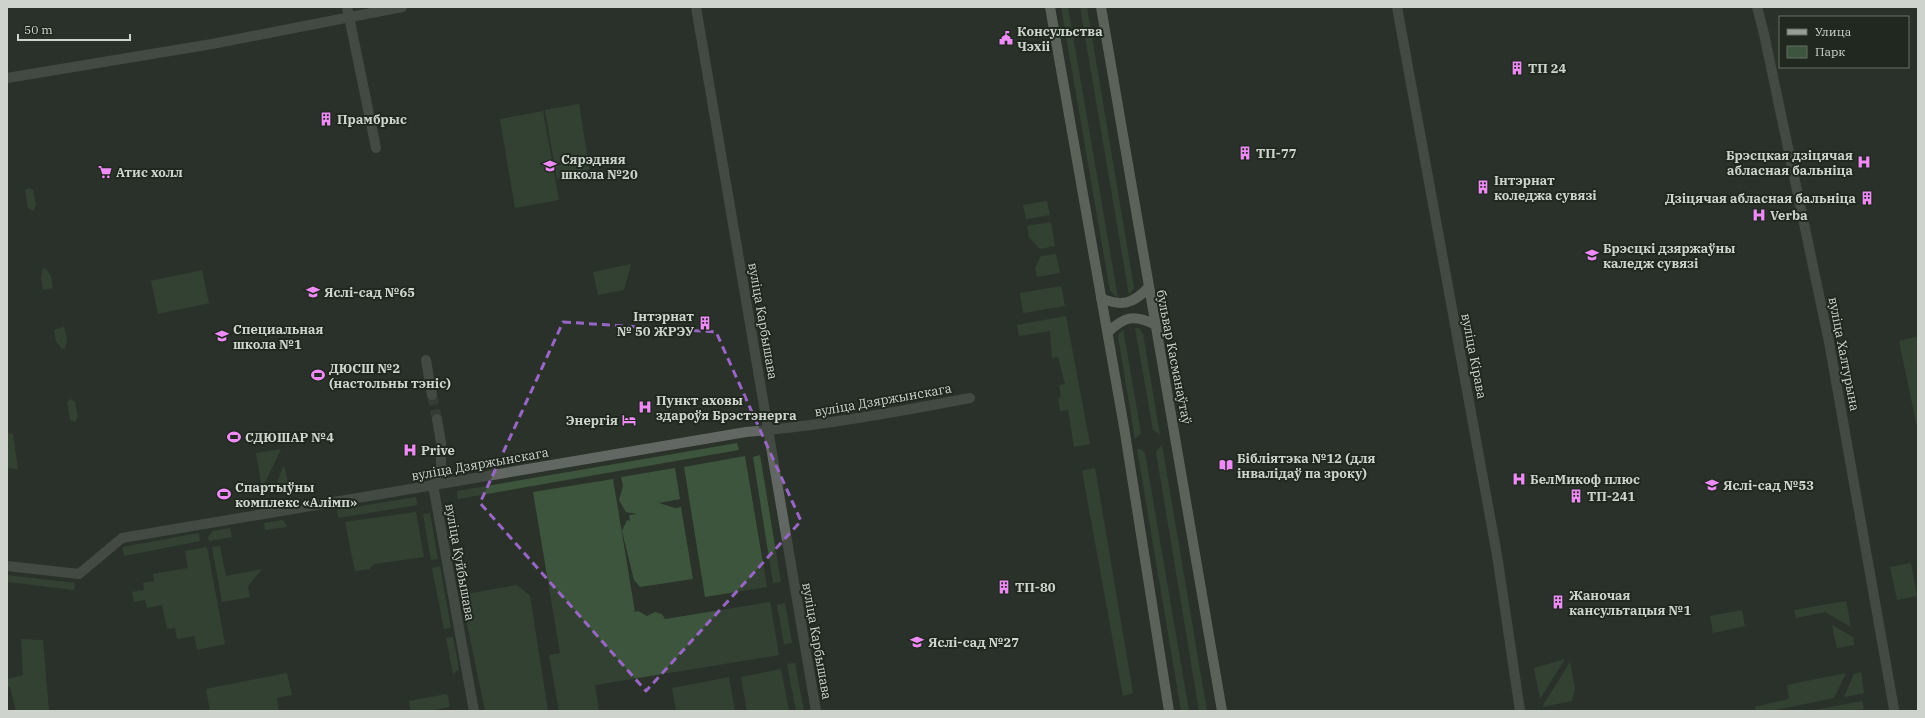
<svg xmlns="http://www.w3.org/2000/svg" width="1925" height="718" font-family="'IBM Plex Serif',serif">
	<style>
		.green { fill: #3e553d }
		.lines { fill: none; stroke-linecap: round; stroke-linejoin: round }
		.minor-tunnel { stroke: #434a43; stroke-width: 10; stroke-dasharray: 10 5; stroke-linecap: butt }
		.minor { stroke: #636763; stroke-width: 10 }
		.major { stroke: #969e95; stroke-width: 10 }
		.marked { fill: none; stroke: #9866c4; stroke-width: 3; stroke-dasharray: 8 5; stroke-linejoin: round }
		.labels { text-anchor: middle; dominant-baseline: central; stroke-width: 4; stroke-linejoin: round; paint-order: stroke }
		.poi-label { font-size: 13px; font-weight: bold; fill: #ced3ce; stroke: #202820; text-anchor: start }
		.street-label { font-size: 13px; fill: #ced3ce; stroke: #202820 }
	</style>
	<rect width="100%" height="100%" fill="#2a322a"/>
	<g class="green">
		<polygon points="1061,7 1068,7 1118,298 1110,291"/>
		<polygon points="1080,7 1087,7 1134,288 1129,295"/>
		<polygon points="579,104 590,173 557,179 545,110"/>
		<polygon points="543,111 559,200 515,208 500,119"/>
		<polygon points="29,188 33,190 36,206 33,211 28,208 25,190"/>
		<polygon points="1047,201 1050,215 1026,219 1023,205"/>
		<polygon points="1051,222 1055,246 1040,249 1029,237 1027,226"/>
		<polygon points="1056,254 1060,273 1037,277 1035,268 1041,256"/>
		<polygon points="631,264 624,290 598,295 593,272"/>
		<polygon points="43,268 46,269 51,276 53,288 43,290 41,278"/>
		<polygon points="202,270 209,303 158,314 151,281"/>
		<polygon points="1061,286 1065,306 1023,313 1020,293"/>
		<polygon points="1066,316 1090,444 1074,447 1068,410 1060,411 1058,398 1061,397 1059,385 1065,384 1058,357 1052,358 1050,331 1019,336 1017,325"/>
		<polygon points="64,327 67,339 65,348 62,349 56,341 54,330"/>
		<polygon points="1135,328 1139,328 1143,334 1160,435 1153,430"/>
		<polygon points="1123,329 1141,433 1135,439 1118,336"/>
		<polygon points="1915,337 1918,339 1918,432 1899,341"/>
		<polygon points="71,399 75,402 78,417 75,422 70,420 67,402"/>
		<polygon points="7,433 13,434 18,469 7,468"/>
		<polygon points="737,443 739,450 458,499 457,491"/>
		<polygon points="1162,445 1207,711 1199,711 1156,452"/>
		<polygon points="281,449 262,489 256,453"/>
		<polygon points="1137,449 1141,449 1145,453 1189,711 1181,711"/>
		<polygon points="760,455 781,582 773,583 753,457"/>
		<polygon points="745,456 767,587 705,597 684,467"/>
		<polygon points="284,465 289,487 274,490"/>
		<polygon points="675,468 680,499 659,503 675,508 681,507 693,579 640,587 634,580 622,531 627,520 630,521 629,515 637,514 626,512 619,500 623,486 621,477"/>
		<polygon points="1095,468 1133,693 1123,696 1082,471"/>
		<polygon points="613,479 635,612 638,611 647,616 655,612 662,614 665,619 770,602 779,655 595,685 599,711 559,711 549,655 560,653 533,492"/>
		<polygon points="416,497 417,505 338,518 337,510"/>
		<polygon points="416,512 424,557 374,564 369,569 355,571 345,522"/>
		<polygon points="430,513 438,559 431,560 423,514"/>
		<polygon points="282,520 286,524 287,527 265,530 264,523"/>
		<polygon points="230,528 232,537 209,541 208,537 213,531"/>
		<polygon points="199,533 200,541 124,556 122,547"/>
		<polygon points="220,546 226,576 262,569 248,586 250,597 222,602 212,547"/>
		<polygon points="207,547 225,644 197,650 194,636 177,639 175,628 167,629 162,605 147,608 145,600 134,602 132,592 144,590 143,583 154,581 153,574 188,568 185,551"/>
		<polygon points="1911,563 1917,596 1897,600 1890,567"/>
		<polygon points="440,566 451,628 444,629 432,568"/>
		<polygon points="7,575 75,583 74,590 7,582"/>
		<polygon points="517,585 530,596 548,711 485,711 461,595"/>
		<polygon points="1846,601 1851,627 1825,612 1796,618 1794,610"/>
		<polygon points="785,603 792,643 784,644 777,605"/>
		<polygon points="1742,610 1745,626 1713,633 1710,616"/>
		<polygon points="1832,625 1853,637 1854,645 1837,648"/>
		<polygon points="453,637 459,669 453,674 446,638"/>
		<polygon points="21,639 43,640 49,711 16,711 10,687 7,687 7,679 23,675"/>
		<polygon points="1565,659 1540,699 1534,668"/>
		<polygon points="1570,662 1575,689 1572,701 1542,707"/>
		<polygon points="795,663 804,711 796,711 787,664"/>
		<polygon points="781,669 789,711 747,711 741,677"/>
		<polygon points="1861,672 1864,693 1844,697 1854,674"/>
		<polygon points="287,673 292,695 277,698 279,711 210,711 206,689"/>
		<polygon points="1846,673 1834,698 1771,711 1756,711 1755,707 1789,699 1787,685"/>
		<polygon points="729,677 735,711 676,711 672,688"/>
		<polygon points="447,694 450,707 427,711 411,711 409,701"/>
		<polygon points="1862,701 1864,709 1854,711 1810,711"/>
	</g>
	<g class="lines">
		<polyline class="minor-tunnel" points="432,395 437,419"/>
		<g class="minor">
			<polyline points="347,7 376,148"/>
			<polyline points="696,7 816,711"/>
			<polyline points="1397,7 1497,555 1520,711"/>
			<polyline points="1757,7 1764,34 1829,342 1894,709"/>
			<polyline points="7,78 212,44 402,7"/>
			<polyline points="426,360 432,395"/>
			<polyline points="437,419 441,443 441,470 433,485 474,711"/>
			<path d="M7,566L79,574L122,538L746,432C821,426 896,412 970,398"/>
		</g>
		<g class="major">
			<polyline points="1050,7 1124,427 1169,711"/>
			<polyline points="1101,7 1222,711"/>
			<path d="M1101,298C1121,307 1133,304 1148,288"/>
			<path d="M1108,332C1124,317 1133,314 1154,324"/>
		</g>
	</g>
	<path d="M0 0H1925V718H0ZM563,322L716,332L801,521L646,691L480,503Z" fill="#2a322a" fill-opacity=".55" fill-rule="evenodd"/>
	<path class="marked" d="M563,322L716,332L801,521L646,691L480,503Z"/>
	<defs>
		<g id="civic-bare" transform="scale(1.08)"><path d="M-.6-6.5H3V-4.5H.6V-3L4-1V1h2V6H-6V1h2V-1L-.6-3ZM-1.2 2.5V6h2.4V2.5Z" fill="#ef8bf7" stroke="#202820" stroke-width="2.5" paint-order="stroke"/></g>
		<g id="building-bare" transform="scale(1.08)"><path d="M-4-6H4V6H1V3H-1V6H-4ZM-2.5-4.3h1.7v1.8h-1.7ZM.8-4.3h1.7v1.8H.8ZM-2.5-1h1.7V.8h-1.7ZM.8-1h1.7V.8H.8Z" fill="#ef8bf7" stroke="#202820" stroke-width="2.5" paint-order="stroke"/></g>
		<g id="hospital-bare" transform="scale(1.08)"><path d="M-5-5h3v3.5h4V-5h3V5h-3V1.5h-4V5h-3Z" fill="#ef8bf7" stroke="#202820" stroke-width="2.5" paint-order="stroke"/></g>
		<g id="school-bare" transform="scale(1.08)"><path d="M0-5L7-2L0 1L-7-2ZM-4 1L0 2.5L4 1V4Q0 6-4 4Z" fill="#ef8bf7" stroke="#202820" stroke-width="2.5" paint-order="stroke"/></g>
		<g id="supermarket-bare" transform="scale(1.08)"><path d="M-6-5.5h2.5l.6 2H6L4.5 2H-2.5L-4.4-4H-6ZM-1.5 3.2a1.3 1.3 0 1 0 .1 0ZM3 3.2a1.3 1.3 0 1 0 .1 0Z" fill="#ef8bf7" stroke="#202820" stroke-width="2.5" paint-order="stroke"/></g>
		<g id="university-bare" transform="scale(1.08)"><path d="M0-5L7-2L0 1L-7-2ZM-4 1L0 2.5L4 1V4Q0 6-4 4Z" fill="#ef8bf7" stroke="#202820" stroke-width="2.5" paint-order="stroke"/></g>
		<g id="stadium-bare" transform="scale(1.08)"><path d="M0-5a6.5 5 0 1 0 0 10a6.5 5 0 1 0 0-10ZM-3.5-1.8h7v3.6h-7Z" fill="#ef8bf7" stroke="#202820" stroke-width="2.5" paint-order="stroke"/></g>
		<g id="hotel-bare" transform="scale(1.08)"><path d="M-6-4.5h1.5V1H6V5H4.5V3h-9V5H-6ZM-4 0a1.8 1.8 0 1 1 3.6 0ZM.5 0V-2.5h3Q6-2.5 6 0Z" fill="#ef8bf7" stroke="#202820" stroke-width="2.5" paint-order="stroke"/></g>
		<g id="library-bare" transform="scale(1.08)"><path d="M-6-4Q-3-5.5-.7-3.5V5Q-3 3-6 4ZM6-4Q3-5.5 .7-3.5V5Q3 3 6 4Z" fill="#ef8bf7" stroke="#202820" stroke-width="2.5" paint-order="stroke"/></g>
	</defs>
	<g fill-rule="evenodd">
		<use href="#civic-bare" x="1006" y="38"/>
		<use href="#building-bare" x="1517" y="68"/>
		<use href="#building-bare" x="326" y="119"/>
		<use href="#building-bare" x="1245" y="153"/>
		<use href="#hospital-bare" x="1864" y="162"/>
		<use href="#school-bare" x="550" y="166"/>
		<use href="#supermarket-bare" x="105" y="172"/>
		<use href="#building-bare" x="1483" y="187"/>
		<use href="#building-bare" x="1867" y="198"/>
		<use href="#hospital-bare" x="1759" y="215"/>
		<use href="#university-bare" x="1592" y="255"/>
		<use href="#school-bare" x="313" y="292"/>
		<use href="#building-bare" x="705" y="323"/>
		<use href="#school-bare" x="222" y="336"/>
		<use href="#stadium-bare" x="318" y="375"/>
		<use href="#hospital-bare" x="645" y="407"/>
		<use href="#hotel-bare" x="629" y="420"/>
		<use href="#stadium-bare" x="234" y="437"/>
		<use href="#hospital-bare" x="410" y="450"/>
		<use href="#library-bare" x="1226" y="465"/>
		<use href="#hospital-bare" x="1519" y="479"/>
		<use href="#school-bare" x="1712" y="485"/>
		<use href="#stadium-bare" x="224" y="494"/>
		<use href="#building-bare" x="1576" y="496"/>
		<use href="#building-bare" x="1004" y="587"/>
		<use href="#building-bare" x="1558" y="602"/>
		<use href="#school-bare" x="917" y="642"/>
	</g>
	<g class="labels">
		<g class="poi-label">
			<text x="1017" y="31">Консульства<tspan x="1017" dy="15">Чэхіі</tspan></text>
			<text x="1528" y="68">ТП 24</text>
			<text x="337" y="119">Прамбрыс</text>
			<text x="1256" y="153">ТП-77</text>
			<text x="1853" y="155" text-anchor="end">Брэсцкая дзіцячая<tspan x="1853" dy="15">абласная бальніца</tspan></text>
			<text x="561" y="159">Сярэдняя<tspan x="561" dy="15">школа №20</tspan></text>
			<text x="116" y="172">Атис холл</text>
			<text x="1494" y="180">Інтэрнат<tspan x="1494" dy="15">коледжа сувязі</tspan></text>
			<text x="1856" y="198" text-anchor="end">Дзіцячая абласная бальніца</text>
			<text x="1770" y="215">Verba</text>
			<text x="1603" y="248">Брэсцкі дзяржаўны<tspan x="1603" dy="15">каледж сувязі</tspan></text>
			<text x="324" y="292">Яслі-сад №65</text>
			<text x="694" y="316" text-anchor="end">Інтэрнат<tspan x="694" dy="15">№ 50 ЖРЭУ</tspan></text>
			<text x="233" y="329">Специальная<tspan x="233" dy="15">школа №1</tspan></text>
			<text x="329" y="368">ДЮСШ №2<tspan x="329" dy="15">(настольны тэніс)</tspan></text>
			<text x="656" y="400">Пункт аховы<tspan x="656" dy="15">здароўя Брэстэнерга</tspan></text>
			<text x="618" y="420" text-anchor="end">Энергія</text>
			<text x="245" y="437">СДЮШАР №4</text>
			<text x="421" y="450">Prive</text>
			<text x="1237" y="458">Бібліятэка №12 (для<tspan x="1237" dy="15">інвалідаў па зроку)</tspan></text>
			<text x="1530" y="479">БелМикоф плюс</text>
			<text x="1723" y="485">Яслі-сад №53</text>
			<text x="235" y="487">Спартыўны<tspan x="235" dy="15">комплекс «Алімп»</tspan></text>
			<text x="1587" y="496">ТП-241</text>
			<text x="1015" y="587">ТП-80</text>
			<text x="1569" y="595">Жаночая<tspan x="1569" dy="15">кансультацыя №1</tspan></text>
			<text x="928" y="642">Яслі-сад №27</text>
		</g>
		<g class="street-label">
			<text transform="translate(763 321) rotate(80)">вуліца Карбышава</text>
			<text transform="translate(1844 354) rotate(79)">вуліца Халтурына</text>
			<text transform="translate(1474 356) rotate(79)">вуліца Кірава</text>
			<text transform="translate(1174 357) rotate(79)">бульвар Касманаўтаў</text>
			<text transform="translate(883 400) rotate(-10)">вуліца Дзяржынскага</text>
			<text transform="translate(480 464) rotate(-10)">вуліца Дзяржынскага</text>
			<text transform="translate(460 562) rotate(80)">вуліца Куйбышава</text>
			<text transform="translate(817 641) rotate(80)">вуліца Карбышава</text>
		</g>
	</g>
	<rect width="1925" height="718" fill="none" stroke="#ced3ce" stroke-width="16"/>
	<rect x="1779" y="16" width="130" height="52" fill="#202820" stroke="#666c66"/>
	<rect x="1787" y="29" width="20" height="6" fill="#969e95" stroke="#666c66"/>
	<text x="1815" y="36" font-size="12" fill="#ced3ce">Улица</text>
	<rect x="1787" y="46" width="20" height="12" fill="#3e553d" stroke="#666c66"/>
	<text x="1815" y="56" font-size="12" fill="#ced3ce">Парк</text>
	<path d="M18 34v6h112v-6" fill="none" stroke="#ced3ce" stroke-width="2"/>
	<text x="24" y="34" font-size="12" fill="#ced3ce" stroke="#202820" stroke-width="3" paint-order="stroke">50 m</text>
</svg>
